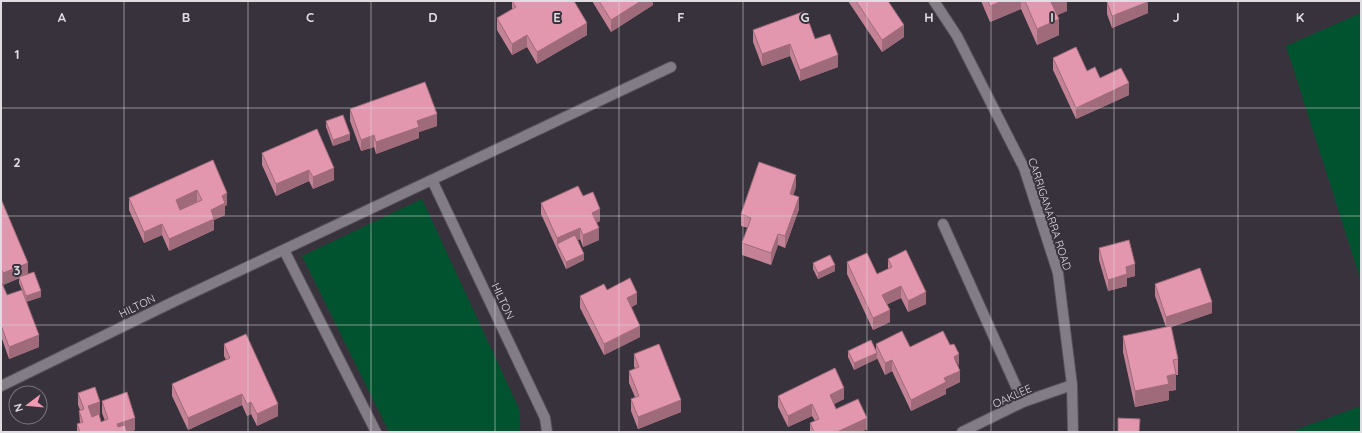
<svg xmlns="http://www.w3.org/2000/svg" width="1362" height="433" font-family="Quicksand,sans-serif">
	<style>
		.green { fill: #00532e }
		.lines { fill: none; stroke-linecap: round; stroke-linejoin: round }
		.minor-casing { stroke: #555058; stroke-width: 12 }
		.tertiary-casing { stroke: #555058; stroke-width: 12 }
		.minor { stroke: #827c86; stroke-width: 10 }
		.tertiary { stroke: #827c86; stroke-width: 10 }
		.wall { fill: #c38296; fill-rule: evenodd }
		.shaded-wall { fill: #9f6a7a }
		.building { fill: #e397af; stroke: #9f6a7a; fill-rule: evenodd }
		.grid { fill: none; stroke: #dfdce2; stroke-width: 1; stroke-opacity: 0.55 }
		.labels { text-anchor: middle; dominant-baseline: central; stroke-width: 4; stroke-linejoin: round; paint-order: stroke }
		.street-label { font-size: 11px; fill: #dfdce2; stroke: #37323b }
		.grid-label { font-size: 13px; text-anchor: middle; font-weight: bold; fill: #dfdce2; stroke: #37323b; stroke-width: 4; stroke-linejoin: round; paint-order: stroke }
	</style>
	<rect width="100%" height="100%" fill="#37323b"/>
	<g class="green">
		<polygon points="1361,13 1361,281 1286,46"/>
		<polygon points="422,199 520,411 520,432 389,432 302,256"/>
		<polygon points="1361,406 1361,432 1290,432"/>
	</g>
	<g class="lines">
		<g class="minor-casing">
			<g id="minor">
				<polyline points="432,180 545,418 547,432"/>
				<polyline points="943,224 1023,402"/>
				<polyline points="284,250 376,432"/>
				<polyline points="1,386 173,302 671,67"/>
				<polyline points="962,432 1023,402 1072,385"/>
			</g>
		</g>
		<g class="tertiary-casing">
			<polyline id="tertiary" points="934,1 957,36 1024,168 1058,273 1072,385 1073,432"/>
		</g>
		<use href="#minor" class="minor"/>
		<use href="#tertiary" class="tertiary"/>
	</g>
	<g class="wall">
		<polygon points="512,1 574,1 587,35 537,64 527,47 512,55 497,30 497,18 512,9"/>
		<polygon points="592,1 653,1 653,5 611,32"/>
		<polygon points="848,1 888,1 904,37 882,52"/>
		<polygon points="981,1 1067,1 1067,11 1057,15 1059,35 1037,45 1021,9 990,22"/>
		<polygon points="1107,2 1148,13 1112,28 1107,14"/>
		<polygon points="753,30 815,39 838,67 800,81 790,56 762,66 753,42"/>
		<polygon points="1053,58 1087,71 1100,78 1129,95 1076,119 1053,70"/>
		<polygon points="350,109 437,126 419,132 419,138 376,154 374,147 361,151 350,121"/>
		<polygon points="326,121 350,140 333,146 326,127"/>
		<polygon points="317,129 334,180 313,189 309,181 276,196 262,165 262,153"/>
		<polygon points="213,160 227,205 225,206 225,215 214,220 214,230 169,251 162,235 144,243 129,210 129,198"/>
		<polygon points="796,187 793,195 799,209 785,248 778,245 771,265 742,255 742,243 748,228 741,226 741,214"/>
		<polygon points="583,196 600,221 596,223 599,240 583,247 580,239 578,240 584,260 566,269 541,214 541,203"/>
		<path d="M1,199L28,274L41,297L26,302L39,347L9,359L1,336ZM19,278V283L22,290L7,295L3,285Z"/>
		<polygon points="1099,248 1135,276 1127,278 1127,286 1108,291 1099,260"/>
		<polygon points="888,259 926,304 908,312 901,298 887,304 890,322 873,330 847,274 847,262 877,274 888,269"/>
		<polygon points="813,263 835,271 818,279 813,269"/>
		<polygon points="1155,284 1212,313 1171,327 1178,359 1178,375 1176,375 1176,390 1169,391 1169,400 1135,407 1123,352 1123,336 1166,327 1155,296"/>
		<polygon points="607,290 637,304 631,307 640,337 604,355 580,308 580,296"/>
		<polygon points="224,344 278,416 257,426 251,414 247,416 242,405 188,430 172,396 172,384 226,360 224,356"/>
		<polygon points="876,344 910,347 958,366 960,382 946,389 946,394 911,411 892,371 885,375 877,358 854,370 848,357 848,351 876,350"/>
		<polygon points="634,354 681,412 638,429 631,411 631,399 635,397 629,383 629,371 635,369 634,366"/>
		<polygon points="78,393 100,414 99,414 101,422 105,421 102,413 102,401 135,430 129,432 77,432 77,424 80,423 79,411 80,410 78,405"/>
		<polygon points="778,396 844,399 834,404 836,409 867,429 861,432 810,432 810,423 815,421 812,416 788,427 778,407"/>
	</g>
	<g class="shaded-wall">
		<polygon points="641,1 653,1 653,5 611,32 611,20"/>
		<polygon points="1002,1 1021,1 1021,9 990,22 990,6"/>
		<polygon points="1053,1 1067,1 1067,11 1051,18 1051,2"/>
		<polygon points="1148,2 1148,13 1112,28 1112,16"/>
		<polygon points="1059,19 1059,35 1037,45 1037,29"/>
		<polygon points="587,23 587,35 537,64 537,52"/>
		<polygon points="904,25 904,37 882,52 882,40"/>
		<polygon points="527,35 527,47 512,55 512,44"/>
		<polygon points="790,44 790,56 762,66 762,54"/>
		<polygon points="838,55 838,67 800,81 800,70"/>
		<polygon points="1129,83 1129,95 1076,119 1076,108"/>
		<polygon points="437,114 437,126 419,132 419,138 376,154 376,142 417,121"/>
		<polygon points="350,134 350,140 333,146 333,140"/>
		<polygon points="374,135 374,147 361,151 361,140"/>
		<polygon points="334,168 334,180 313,189 313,177"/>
		<polygon points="309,170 309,181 276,196 276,184"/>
		<polygon points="796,175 796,187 790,206 790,194"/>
		<polygon points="197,190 197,202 176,212 176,200"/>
		<polygon points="227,193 227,205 225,206 225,215 214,220 214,230 169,251 169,239 211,210 222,196"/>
		<polygon points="799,197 799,209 785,248 785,236"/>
		<polygon points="600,209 600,221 592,225 592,213"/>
		<polygon points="162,224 162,235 144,243 144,232"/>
		<polygon points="580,228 580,239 559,249 557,244 557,238"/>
		<polygon points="599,228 599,240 583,247 583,235"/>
		<polygon points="778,234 778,245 771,265 771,253"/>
		<polygon points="584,254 584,260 566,269 566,262"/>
		<polygon points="28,263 28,275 3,285 3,273"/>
		<polygon points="1135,264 1135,276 1127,278 1127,286 1108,291 1108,280 1126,267"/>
		<polygon points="835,265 835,271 818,279 818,273"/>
		<polygon points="901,286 901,298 882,307 882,295"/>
		<polygon points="41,291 41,297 26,302 26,296"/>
		<polygon points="926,292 926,304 908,312 908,301"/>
		<polygon points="637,293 637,304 627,310 627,298"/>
		<polygon points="1212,302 1212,313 1166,329 1166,317"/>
		<polygon points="890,310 890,322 873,330 873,318"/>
		<polygon points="640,326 640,337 604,355 604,344"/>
		<polygon points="39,335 39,347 9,359 9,347"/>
		<polygon points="877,353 877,359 854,370 854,363"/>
		<polygon points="959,354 959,366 954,357"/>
		<polygon points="892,360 892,371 885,375 885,363"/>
		<polygon points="960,371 960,382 946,389 946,394 911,411 911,400 944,378"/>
		<polygon points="1176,374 1176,390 1169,391 1169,400 1135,407 1135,391 1167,376"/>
		<polygon points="844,388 844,399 830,406 830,395"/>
		<polygon points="242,394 242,405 188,430 188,418"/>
		<polygon points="681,400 681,412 638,429 638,417"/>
		<polygon points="100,402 100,414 88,418 88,406"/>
		<polygon points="251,402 251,414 247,416 247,404"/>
		<polygon points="278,404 278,416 257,426 257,414"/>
		<polygon points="812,404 812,416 788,427 788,416"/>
		<polygon points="135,418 135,430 129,432 117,432 117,424"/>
		<polygon points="867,418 867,429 861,432 837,432"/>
	</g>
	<g class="building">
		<polygon points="512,1 574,1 587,23 537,52 527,35 512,44 497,18 516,7"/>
		<polygon points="599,1 641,1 611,20"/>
		<polygon points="856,1 888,1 904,25 882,40"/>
		<polygon points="988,1 1002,1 990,6"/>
		<polygon points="1025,1 1053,1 1051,2 1059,19 1037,29"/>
		<polygon points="1109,1 1148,1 1148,2 1112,16 1107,2"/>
		<polygon points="805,11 815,39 830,34 838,55 800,70 790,44 762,54 753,30"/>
		<polygon points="1076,47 1087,71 1095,67 1100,78 1121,68 1129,83 1076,108 1053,58"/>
		<polygon points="425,82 437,114 417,121 419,127 376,142 374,135 361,140 350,109"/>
		<polygon points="343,115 350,134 333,140 326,121"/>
		<polygon points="317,129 334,168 313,177 309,170 276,184 262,153"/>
		<path d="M213,160L227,193L222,196L225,203L211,210L214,219L169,239L162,224L144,232L129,198ZM197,190L202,200L180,210L176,200Z"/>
		<polygon points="759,162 796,175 790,194 799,197 785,236 778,234 771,253 742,243 751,218 741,214"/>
		<polygon points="578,186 583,196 593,192 600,209 592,213 599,228 583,235 580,228 557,238 541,203"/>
		<polygon points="1,199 28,263 3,273 1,269"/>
		<polygon points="575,235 584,254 566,262 557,244"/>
		<polygon points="1129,240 1135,264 1126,267 1127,274 1108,280 1099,248"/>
		<polygon points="906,250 926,292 908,301 901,286 882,295 890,310 873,318 847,262 867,253 877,274 892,267 888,259"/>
		<polygon points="830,255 835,265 818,273 813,263"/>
		<polygon points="1200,268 1212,302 1166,317 1155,284"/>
		<polygon points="34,272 41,291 26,296 19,277"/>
		<polygon points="630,278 637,293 627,298 640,326 604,344 580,296 604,284 607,290"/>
		<polygon points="1,281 7,295 22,290 39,335 9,347 1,325"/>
		<polygon points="1171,326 1178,359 1173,360 1176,374 1167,376 1169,384 1135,391 1123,336"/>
		<polygon points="902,331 910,347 943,331 950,345 954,344 959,354 954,357 960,371 944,378 946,382 911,400 892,360 885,363 876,344"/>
		<polygon points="246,334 278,404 257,414 251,402 247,404 242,394 188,418 172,384 230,358 224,344"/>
		<polygon points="871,340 877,353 854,363 848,351"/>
		<polygon points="659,344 681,400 638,417 631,399 639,396 629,371 639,367 634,354"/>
		<polygon points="835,368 844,388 830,395 836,409 858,399 867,418 837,432 814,432 810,423 819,419 812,404 788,416 778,396"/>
		<polygon points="95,387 100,402 88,406 92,417 99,414 101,422 108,419 102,401 127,392 135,418 117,424 118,427 125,425 127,432 80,432 77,424 83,422 79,411 84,409 78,393"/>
		<polygon points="1118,418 1140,419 1139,432 1118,432"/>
	</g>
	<path class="grid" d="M124,1V432M248,1V432M371,1V432M495,1V432M619,1V432M743,1V432M867,1V432M991,1V432M1114,1V432M1238,1V432M1,108H1361M1,216H1361M1,325H1361"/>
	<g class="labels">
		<g class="street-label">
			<text transform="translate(1050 214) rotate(72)">CARRIGANARRA ROAD</text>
			<text transform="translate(503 301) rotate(65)">HILTON</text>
			<text transform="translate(137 306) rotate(-26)">HILTON</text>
			<text transform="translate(1012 396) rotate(-24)">OAKLEE</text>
		</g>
	</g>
	<g class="grid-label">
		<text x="62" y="22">A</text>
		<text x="186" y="22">B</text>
		<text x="310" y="22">C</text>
		<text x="433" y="22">D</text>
		<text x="557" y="22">E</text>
		<text x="681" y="22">F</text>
		<text x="805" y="22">G</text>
		<text x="929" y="22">H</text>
		<text x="1052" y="22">I</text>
		<text x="1176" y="22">J</text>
		<text x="1300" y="22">K</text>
		<text x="17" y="59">1</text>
		<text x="17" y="167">2</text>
		<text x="17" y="275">3</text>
	</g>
	<rect width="1362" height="433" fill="none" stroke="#dfdce2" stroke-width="4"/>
	<g transform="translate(28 405) rotate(254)"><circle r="19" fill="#37323b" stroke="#7a767e"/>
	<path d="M0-3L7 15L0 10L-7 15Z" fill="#f19ab1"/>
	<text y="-6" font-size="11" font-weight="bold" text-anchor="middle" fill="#dfdce2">N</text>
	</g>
</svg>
